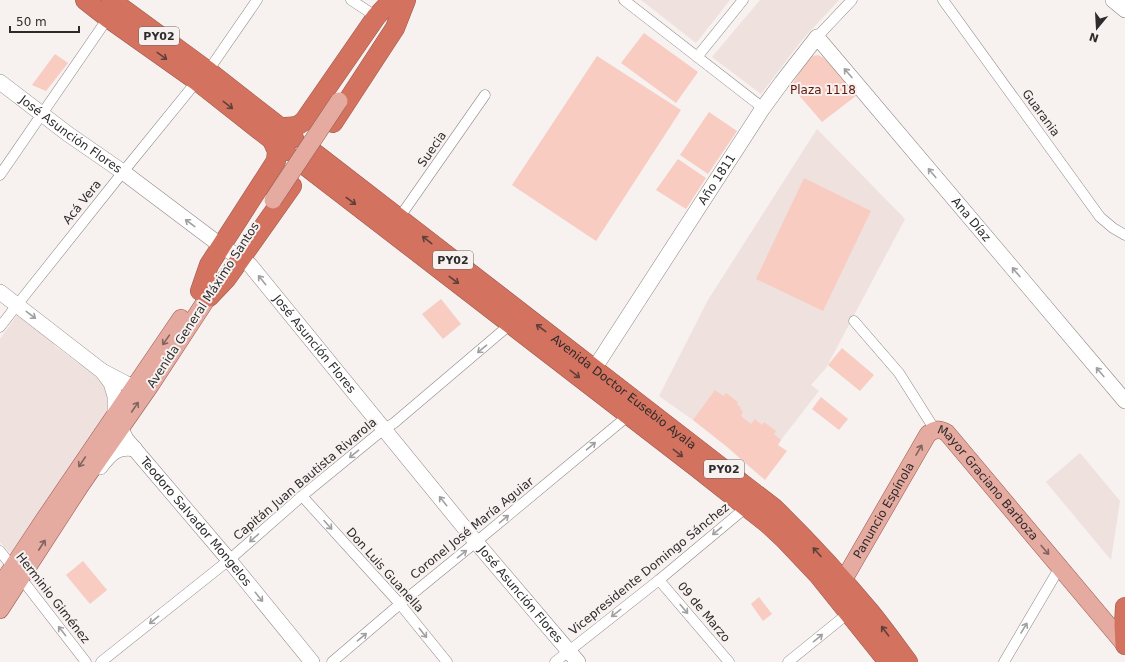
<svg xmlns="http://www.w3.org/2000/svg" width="1125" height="662" font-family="'DejaVu Sans',sans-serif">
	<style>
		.built { fill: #efe1de }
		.green { fill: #f9ccc2 }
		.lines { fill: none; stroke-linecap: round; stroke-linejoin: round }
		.street-casing { stroke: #8d8786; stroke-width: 11 }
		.secondary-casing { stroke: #8d8786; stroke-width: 16 }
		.primary-casing { stroke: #9a594d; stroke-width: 18 }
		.highway-casing { stroke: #9a594d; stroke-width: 20 }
		.street { stroke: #fff; stroke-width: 10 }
		.secondary { stroke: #fff; stroke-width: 15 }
		.primary { stroke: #e5aaa0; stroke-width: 17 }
		.highway { stroke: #d47260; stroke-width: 19 }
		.primary-bridge-casing { stroke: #9a594d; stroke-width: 18; stroke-linecap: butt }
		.primary-bridge { stroke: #e5aaa0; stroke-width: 17 }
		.oneway { stroke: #5f403b }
		.oneway2 { stroke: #a0a0a0 }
		.oneway3 { stroke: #806460 }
		.labels { text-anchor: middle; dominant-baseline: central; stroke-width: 4; stroke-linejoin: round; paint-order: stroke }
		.shield { fill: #f7f1f0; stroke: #6a6666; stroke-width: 1 }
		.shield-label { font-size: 11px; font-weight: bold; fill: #2d2b2b }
		.park-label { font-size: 12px; fill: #63160a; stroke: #f7f1f0 }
		.street-label { font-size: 12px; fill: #2d2b2b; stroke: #f7f1f0 }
	</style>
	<rect width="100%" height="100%" fill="#f7f1f0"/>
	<g class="built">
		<polygon points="641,0 730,0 696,43"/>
		<polygon points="760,0 839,0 802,40 761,94 712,57"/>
		<polygon points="817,129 905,219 826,368 811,385 819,391 756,472 726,446 693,420 659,396 708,300"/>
		<polygon points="17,315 21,315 54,340 55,346 79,364 86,365 103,378 109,390 107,411 17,551 12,555 0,542 0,339"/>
		<polygon points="1080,453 1120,501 1111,560 1046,482"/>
	</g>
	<g class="green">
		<polygon points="644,33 698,72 676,103 621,63"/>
		<polygon points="55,54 68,63 46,91 32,85"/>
		<polygon points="818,55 824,58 829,63 857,95 822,122 791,86 807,60 812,56"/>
		<polygon points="597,56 681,110 596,241 512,185"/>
		<polygon points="709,112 737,131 708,174 680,155"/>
		<polygon points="678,159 706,178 686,209 656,190"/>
		<polygon points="804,178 871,211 823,311 756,279"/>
		<polygon points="441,299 461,324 443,339 422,314"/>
		<polygon points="842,348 874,375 860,391 828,365"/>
		<polygon points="715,390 723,396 726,393 738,402 737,404 741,408 740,409 743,411 741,416 751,424 755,419 762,425 764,422 776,431 774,434 781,440 778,445 787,451 765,480 726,446 693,420"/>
		<polygon points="821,397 848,419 839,430 812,409"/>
		<polygon points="83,561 107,590 90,604 66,575"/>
		<polygon points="759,597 772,614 763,621 751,604"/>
	</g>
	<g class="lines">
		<g class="street-casing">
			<g id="street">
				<polyline points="351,0 380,19"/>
				<polyline points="624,0 763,108"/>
				<polyline points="943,0 1100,217 1113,228 1125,235"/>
				<polyline points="817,37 852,0"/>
				<polyline points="697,57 743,0"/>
				<polyline points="0,175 110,15"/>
				<polyline points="399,218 485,95"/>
				<polyline points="854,321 899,373 935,430"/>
				<polyline points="0,327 17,305 123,172 197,81 208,71 257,0"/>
				<polyline points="302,496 400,604 447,662"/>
				<polyline points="0,551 86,662"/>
				<polyline points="659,580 729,662"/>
				<polyline points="101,662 229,560 302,496 384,429 394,423 513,322"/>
				<polyline points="332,662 400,604 476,542 629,415"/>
				<polyline points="555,662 659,580 749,505"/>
				<polyline points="788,662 851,611"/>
				<polyline points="1004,662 1060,567"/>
			</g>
		</g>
		<g class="secondary-casing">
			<g id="secondary">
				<polyline points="1113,0 1125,10"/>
				<path id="s1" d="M0,82L68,134L123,172L216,242L250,265L476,542L578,662"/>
				<polyline points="0,292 102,371 125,383 134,386 145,386"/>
				<path id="s2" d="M594,369L763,108L782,82L817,37L1125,401"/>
				<path id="s3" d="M102,371L111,383L115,396V413L121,429L126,439L229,560L312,662"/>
				<path d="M100,467C111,453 117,446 135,449"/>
			</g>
		</g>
		<g class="primary-casing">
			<g id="primary">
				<polyline points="0,586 45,518 181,318"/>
				<path id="s4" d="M833,590L843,581L928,434C936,429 939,428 947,433L1125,645"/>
				<polyline points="0,610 81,485 150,386 216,285"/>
			</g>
		</g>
		<g class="highway-casing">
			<g id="highway">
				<polyline points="85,0 108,18 197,81 286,151"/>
				<polyline points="111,0 208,71 294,138"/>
				<polyline points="333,123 395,28 406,0"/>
				<path d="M280,127C289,127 296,128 304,121L376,17L392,0"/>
				<path id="s5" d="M312,151L774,508C808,541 841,577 871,613C884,629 896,646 908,662"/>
				<polyline points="303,164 696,467 768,524 784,539 819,576 888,662"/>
				<polyline points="200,291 209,265 276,161 277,151 272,140"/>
				<polyline points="209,297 227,278 292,186"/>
				<polyline points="1125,607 1124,625 1125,645"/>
			</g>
		</g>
		<use href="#street" class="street"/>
		<use href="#secondary" class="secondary"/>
		<use href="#primary" class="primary"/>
		<use href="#highway" class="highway"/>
		<g class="primary-bridge-casing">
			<polyline id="primary-bridge" points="273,200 339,101"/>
		</g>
		<use href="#primary-bridge" class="primary-bridge"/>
	</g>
	<defs><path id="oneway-shaft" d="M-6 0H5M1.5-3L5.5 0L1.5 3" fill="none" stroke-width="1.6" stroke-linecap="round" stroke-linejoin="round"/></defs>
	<g class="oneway">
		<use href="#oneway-shaft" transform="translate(162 56) rotate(36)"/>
		<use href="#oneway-shaft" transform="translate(228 105) rotate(38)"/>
		<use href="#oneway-shaft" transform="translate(351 201) rotate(37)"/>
		<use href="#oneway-shaft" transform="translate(427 240) rotate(-142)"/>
		<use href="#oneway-shaft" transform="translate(454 280) rotate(37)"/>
		<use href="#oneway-shaft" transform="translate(541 328) rotate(-143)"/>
		<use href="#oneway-shaft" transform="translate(575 374) rotate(38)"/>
		<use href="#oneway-shaft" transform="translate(678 453) rotate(38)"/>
		<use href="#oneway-shaft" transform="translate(817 552) rotate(-132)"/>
		<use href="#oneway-shaft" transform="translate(885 631) rotate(-127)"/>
	</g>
	<g class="oneway2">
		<use href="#oneway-shaft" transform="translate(848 73) rotate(-131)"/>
		<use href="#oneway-shaft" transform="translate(932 173) rotate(-130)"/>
		<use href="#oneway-shaft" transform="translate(190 223) rotate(-143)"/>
		<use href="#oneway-shaft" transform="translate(1016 272) rotate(-130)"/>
		<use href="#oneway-shaft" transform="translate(262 280) rotate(-129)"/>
		<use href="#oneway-shaft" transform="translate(31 315) rotate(37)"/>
		<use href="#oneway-shaft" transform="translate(482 349) rotate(140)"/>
		<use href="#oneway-shaft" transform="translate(1100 372) rotate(-130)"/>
		<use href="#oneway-shaft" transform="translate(591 446) rotate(-40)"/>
		<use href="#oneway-shaft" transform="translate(354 454) rotate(141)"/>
		<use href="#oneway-shaft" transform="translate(443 501) rotate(-129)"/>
		<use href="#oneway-shaft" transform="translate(504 519) rotate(-40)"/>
		<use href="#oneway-shaft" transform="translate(328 525) rotate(48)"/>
		<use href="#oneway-shaft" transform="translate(717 531) rotate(140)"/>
		<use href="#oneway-shaft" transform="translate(254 538) rotate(139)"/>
		<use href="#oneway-shaft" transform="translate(462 554) rotate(-39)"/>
		<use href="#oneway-shaft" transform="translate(259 597) rotate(51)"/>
		<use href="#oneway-shaft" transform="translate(684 609) rotate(50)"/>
		<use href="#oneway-shaft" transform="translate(616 613) rotate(142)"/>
		<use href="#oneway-shaft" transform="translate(154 620) rotate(141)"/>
		<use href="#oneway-shaft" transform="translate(1024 628) rotate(-59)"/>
		<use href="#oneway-shaft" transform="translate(62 631) rotate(-128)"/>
		<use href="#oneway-shaft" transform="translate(423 633) rotate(51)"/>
		<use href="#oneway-shaft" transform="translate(362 637) rotate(-40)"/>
		<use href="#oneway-shaft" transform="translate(818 638) rotate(-39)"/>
	</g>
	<g class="oneway3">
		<use href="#oneway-shaft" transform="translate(166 340) rotate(125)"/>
		<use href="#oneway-shaft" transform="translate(135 407) rotate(-56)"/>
		<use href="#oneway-shaft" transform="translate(919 450) rotate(-60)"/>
		<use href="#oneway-shaft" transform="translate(82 462) rotate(124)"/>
		<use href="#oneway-shaft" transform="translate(42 545) rotate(-57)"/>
		<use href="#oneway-shaft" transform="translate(1045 550) rotate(50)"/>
	</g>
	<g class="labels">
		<g class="shield">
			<rect x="139" y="27" width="40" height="18" rx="3"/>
			<rect x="433" y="251" width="40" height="18" rx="3"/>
			<rect x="704" y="460" width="40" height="18" rx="3"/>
		</g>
		<g class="shield-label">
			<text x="159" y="36">PY02</text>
			<text x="453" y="260">PY02</text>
			<text x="724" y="469">PY02</text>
		</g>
		<g class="park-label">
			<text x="823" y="90">Plaza 1118</text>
		</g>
		<g class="street-label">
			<text transform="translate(1041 113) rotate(54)">Guarania</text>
			<text stroke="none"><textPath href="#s1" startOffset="88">José Asunción Flores</textPath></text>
			<text transform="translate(432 149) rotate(-55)">Suecia</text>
			<text stroke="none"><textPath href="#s2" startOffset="226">Año 1811</textPath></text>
			<text transform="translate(82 202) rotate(-51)">Acá Vera</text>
			<text stroke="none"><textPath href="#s2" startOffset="639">Ana Díaz</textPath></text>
			<text transform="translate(203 305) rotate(-57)">Avenida General Máximo Santos</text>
			<text stroke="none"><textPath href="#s1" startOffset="412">José Asunción Flores</textPath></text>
			<text stroke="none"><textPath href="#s5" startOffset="394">Avenida Doctor Eusebio Ayala</textPath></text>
			<text transform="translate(305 479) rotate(-40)">Capitán Juan Bautista Rivarola</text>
			<text stroke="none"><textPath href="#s4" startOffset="268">Mayor Graciano Barboza</textPath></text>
			<text stroke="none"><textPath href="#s4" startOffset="95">Panuncio Espínola</textPath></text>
			<text stroke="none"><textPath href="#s3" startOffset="182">Teodoro Salvador Mongelos</textPath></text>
			<text transform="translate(472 528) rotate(-39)">Coronel José María Aguiar</text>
			<text transform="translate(649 569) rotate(-39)">Vicepresidente Domingo Sánchez</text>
			<text transform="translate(385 570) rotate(48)">Don Luis Guanella</text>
			<text stroke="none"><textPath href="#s1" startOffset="736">José Asunción Flores</textPath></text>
			<text transform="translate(53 598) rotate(52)">Herminio Giménez</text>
			<text transform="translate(704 612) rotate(50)">09 de Marzo</text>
		</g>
	</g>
	<g transform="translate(1097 28) rotate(198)" stroke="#f7f1f0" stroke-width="3" paint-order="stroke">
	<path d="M0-3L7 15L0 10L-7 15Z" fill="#2d2b2b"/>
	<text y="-6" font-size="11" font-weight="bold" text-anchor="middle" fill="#2d2b2b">N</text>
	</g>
	<path d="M10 26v6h69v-6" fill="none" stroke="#2d2b2b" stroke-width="2"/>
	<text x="16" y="26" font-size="12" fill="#2d2b2b" stroke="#f7f1f0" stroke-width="3" paint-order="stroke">50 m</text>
</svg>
